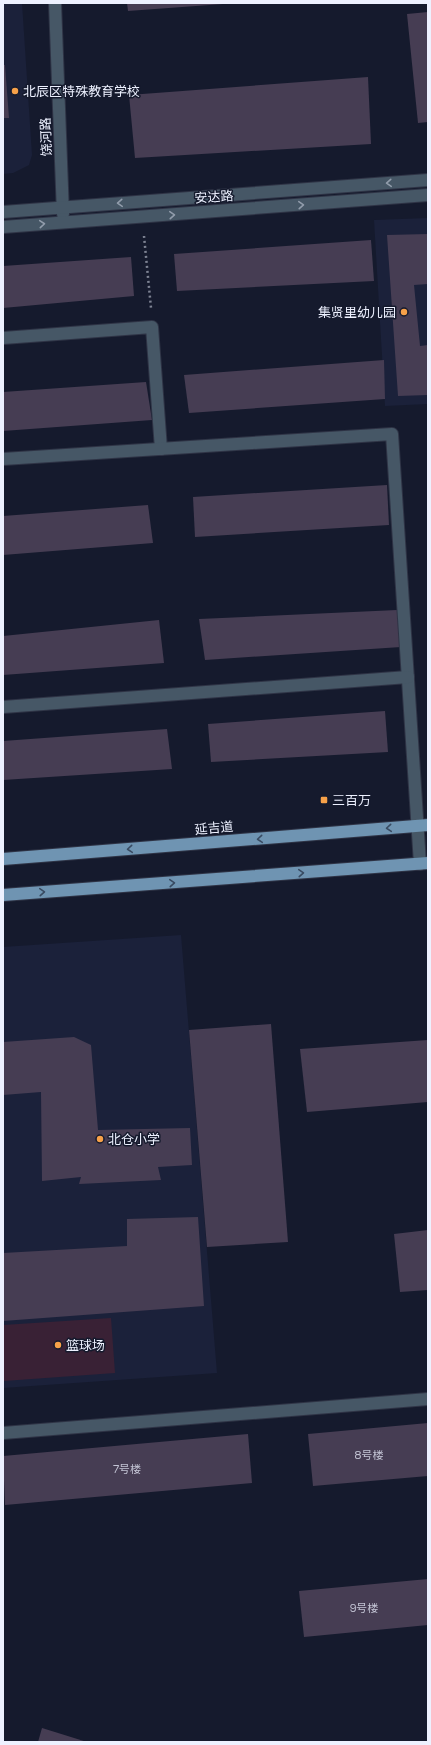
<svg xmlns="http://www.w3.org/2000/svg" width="431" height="1745" font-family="'Space Grotesk','Noto Sans SC',sans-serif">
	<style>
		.built { fill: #1b213a }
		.green { fill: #392135 }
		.building { fill: #463d53 }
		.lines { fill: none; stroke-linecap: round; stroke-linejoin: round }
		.minor-casing { stroke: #2f3446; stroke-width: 14 }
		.major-casing { stroke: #2f3446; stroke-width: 14 }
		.path { stroke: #7e8393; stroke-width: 2.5; stroke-dasharray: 2 3; stroke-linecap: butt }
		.minor { stroke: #465766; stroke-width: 12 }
		.major { stroke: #6f94b2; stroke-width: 12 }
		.oneway { stroke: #919cab }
		.oneway2 { stroke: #394b62 }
		.poi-dot { fill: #f7a149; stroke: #151a2d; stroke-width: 1.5 }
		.labels { text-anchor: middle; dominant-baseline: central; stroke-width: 3; stroke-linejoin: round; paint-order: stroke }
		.number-label { font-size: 11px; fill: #c3c4d4 }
		.poi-label { font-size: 13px; fill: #edf1ff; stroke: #151a2d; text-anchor: start }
		.street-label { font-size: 13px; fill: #edf1ff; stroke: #151a2d }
	</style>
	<rect width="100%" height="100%" fill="#151a2d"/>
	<g class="built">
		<polygon points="3,3 22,3 32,155 29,165 13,173 3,174"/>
		<polygon points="428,218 428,404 385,406 374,220"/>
		<polygon points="181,935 217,1373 3,1388 3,947"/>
	</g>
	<polygon class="green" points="111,1318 115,1373 4,1381 3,1325"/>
	<g class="building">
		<polygon points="127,3 223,3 223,4 128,11"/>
		<polygon points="428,12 428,122 418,123 407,14"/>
		<polygon points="3,65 5,65 9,118 3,118"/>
		<polygon points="368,77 371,144 135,158 129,95"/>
		<polygon points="428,234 428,284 414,285 420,346 428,345 428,395 398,396 387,235"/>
		<polygon points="371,240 374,281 177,291 174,254"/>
		<polygon points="131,257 134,296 3,308 3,266"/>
		<polygon points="384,360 385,399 189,413 184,375"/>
		<polygon points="146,382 152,420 3,431 3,392"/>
		<polygon points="387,485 389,525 195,537 193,497"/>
		<polygon points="148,505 153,543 3,555 3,516"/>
		<polygon points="397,610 401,647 205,660 199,619"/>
		<polygon points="159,620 164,663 3,675 3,636"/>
		<polygon points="385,711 388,752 211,762 208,724"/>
		<polygon points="167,729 172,769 3,780 3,741"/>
		<polygon points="271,1024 288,1242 207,1247 189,1030"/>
		<polygon points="74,1037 91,1045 98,1130 190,1128 192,1165 158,1167 161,1180 79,1184 81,1177 42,1181 41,1092 3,1095 3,1042"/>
		<polygon points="428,1040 428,1102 307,1112 300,1049"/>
		<polygon points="198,1217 204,1306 3,1321 3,1253 127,1246 127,1219"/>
		<polygon points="428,1230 428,1290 400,1292 394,1234"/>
		<polygon points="428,1423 428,1476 313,1486 308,1434"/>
		<polygon points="248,1434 252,1483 5,1505 3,1456"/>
		<polygon points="428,1579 428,1625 304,1637 299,1591"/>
		<polygon points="42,1728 87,1742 38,1742"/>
	</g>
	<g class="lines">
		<g class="minor-casing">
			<g id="minor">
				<polyline points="55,3 63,214"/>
				<polyline points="3,212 428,180"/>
				<polyline points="3,227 428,195"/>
				<polyline points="3,338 152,327 161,449"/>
				<polyline points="3,459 392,434 420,864"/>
				<polyline points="3,707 408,677"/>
				<polyline points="3,1433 428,1399"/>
			</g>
		</g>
		<g class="major-casing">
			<g id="major">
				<polyline points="3,859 428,825"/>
				<polyline points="3,895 428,863"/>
			</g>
		</g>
		<polyline class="path" points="144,236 151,308"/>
		<use href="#minor" class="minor"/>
		<use href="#major" class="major"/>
	</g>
	<defs><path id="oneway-chevron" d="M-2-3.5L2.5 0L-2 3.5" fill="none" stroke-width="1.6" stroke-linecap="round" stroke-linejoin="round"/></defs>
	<g class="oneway">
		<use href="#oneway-chevron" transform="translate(389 183) rotate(176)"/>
		<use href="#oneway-chevron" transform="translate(120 203) rotate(176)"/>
		<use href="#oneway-chevron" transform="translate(301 205) rotate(-4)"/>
		<use href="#oneway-chevron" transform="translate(172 215) rotate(-4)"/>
		<use href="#oneway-chevron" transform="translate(42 224) rotate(-5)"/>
	</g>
	<g class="oneway2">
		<use href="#oneway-chevron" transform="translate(389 828) rotate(175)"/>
		<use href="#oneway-chevron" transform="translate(260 839) rotate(175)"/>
		<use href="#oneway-chevron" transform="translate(130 849) rotate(175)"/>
		<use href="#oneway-chevron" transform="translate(301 873) rotate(-4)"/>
		<use href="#oneway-chevron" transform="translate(172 883) rotate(-4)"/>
		<use href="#oneway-chevron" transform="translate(42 892) rotate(-4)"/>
	</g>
	<g class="poi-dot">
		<circle cx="15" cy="91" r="4"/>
		<circle cx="404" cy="312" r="4"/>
		<rect x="320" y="796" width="8" height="8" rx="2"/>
		<circle cx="100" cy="1139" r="4"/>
		<circle cx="58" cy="1345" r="4"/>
	</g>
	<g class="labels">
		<g class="number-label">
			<text x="369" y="1455">8号楼</text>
			<text x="127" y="1469">7号楼</text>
			<text x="364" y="1608">9号楼</text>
		</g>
		<g class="poi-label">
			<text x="23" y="91">北辰区特殊教育学校</text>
			<text x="396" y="312" text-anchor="end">集贤里幼儿园</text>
			<text x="332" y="800">三百万</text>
			<text x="108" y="1139">北仓小学</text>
			<text x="66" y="1345">篮球场</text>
		</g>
		<g class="street-label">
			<text transform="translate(46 137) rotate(-92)">饶河路</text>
			<text transform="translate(214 197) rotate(-4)">安达路</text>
			<text transform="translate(214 828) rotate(-5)">延吉道</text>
		</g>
	</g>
	<rect width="431" height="1745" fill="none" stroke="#edf1ff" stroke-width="8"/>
</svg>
